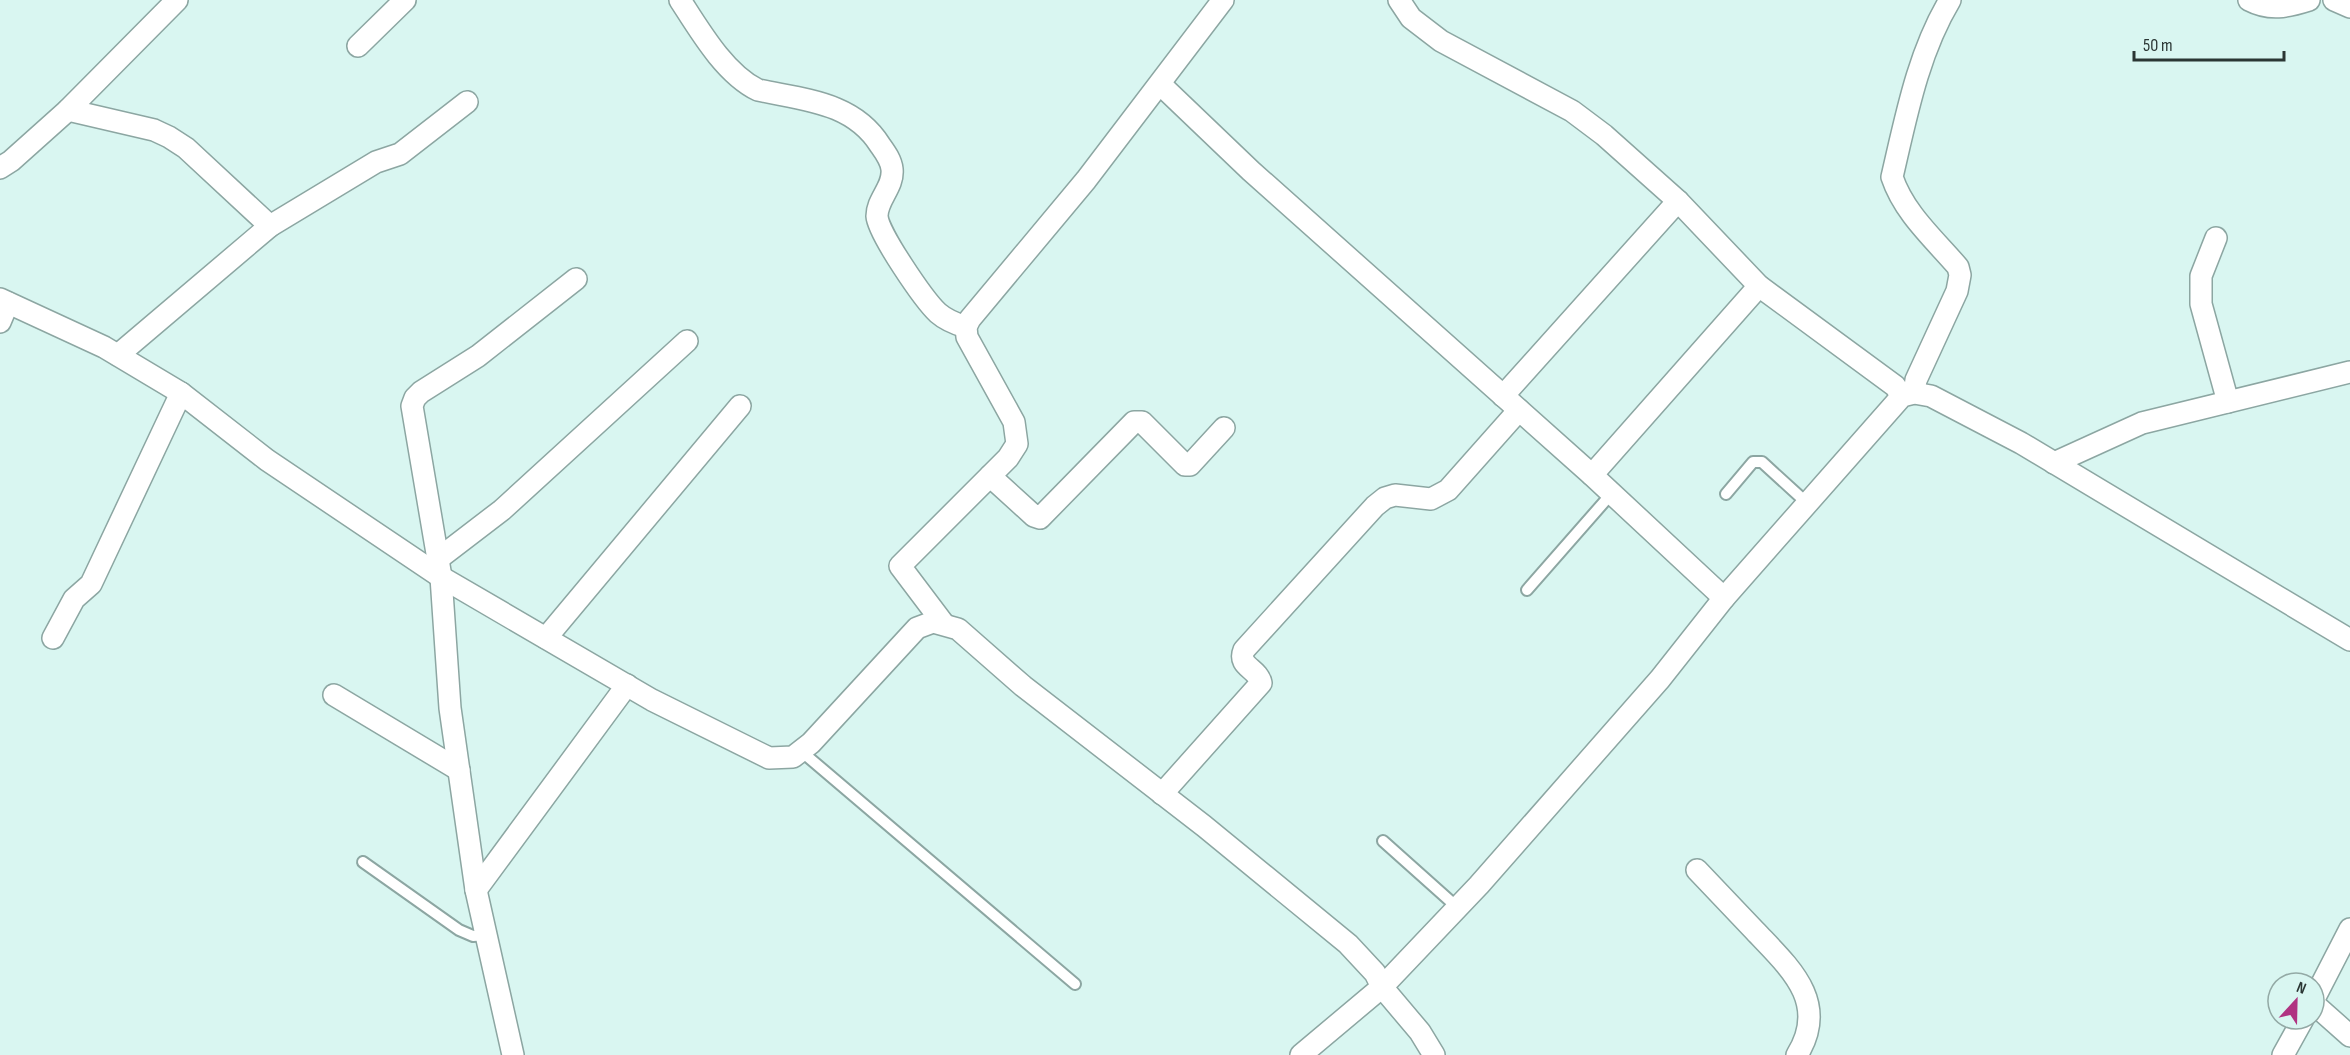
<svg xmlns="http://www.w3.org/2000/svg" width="2350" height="1055" font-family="'Sofia Sans Condensed',sans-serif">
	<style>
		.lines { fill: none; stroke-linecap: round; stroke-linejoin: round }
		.lane-casing { stroke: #8ca6a2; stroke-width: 14 }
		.street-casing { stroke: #8ca6a2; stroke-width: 24 }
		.lane { stroke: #fff; stroke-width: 10 }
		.street { stroke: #fff; stroke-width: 21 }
	</style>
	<rect width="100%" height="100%" fill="#d9f6f1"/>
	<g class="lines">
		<g class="lane-casing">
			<g id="lane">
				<polyline points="1726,494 1753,462 1762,462 1808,504"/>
				<polyline points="1527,590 1612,493"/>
				<polyline points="801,751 1075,984"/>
				<polyline points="1383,841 1458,908"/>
				<polyline points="363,862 459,930 473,936 486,935"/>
			</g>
		</g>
		<g class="street-casing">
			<g id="street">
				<path d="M680,0C700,31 725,74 758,90C804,100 853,102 880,145C885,152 891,160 892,169C894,187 877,199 877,216C878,233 924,300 938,313C946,320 956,324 966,327"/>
				<polyline points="1399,0 1411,18 1441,41 1572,111 1604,135 1678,201 1759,286 1895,386 1902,396"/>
				<path d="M2249,0C2270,11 2287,7 2309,0"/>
				<polyline points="2334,0 2350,7"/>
				<polyline points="358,46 405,0"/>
				<polyline points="1160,84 1251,171 1592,475 1724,598"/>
				<polyline points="68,110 154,130 169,137 186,148 270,226"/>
				<polyline points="0,168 11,161 68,110 177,0"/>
				<polyline points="2216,238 2201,276 2201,304 2228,402"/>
				<polyline points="0,299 104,347 181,393 267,460 441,577 652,700 769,758 793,757 811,743 917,628 933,622 958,629 1023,686 1204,826 1348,944 1375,973 1382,987 1420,1032 1434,1055"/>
				<polyline points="0,322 8,303"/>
				<polyline points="118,355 270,226 376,162 400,154 467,102"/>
				<path d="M1914,393L1916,380L1957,291L1960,275L1958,267C1934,239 1904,213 1892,177C1906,117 1918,53 1950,0"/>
				<polyline points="1503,396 1678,201"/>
				<polyline points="2054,463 2142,423 2350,372"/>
				<polyline points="1592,475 1759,286"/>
				<polyline points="990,476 1034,516 1040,518 1134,422 1142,422 1185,465 1190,465 1224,428"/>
				<polyline points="438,559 502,510 687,341"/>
				<polyline points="943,623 900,566 1008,458 1017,444 1014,422 967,337 966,327 970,319 1086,180 1223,0"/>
				<polyline points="53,638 74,599 91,584 181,393"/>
				<polyline points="546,638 740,406"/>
				<polyline points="334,695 459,770"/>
				<path d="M1162,794L1261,683C1258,668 1237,667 1244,650L1375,506L1385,498L1395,495L1431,499L1448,490L1519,410"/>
				<path d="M1697,870C1716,890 1736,911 1755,931C1789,967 1830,1002 1797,1055"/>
				<polyline points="476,890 627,685"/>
				<polyline points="2314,999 2350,929"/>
				<polyline points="2314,1004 2350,1036"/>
				<polyline points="513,1055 476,890 450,708 441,577 412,406 415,398 421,392 478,356 576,279"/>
				<polyline points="1301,1055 1382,987 1479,885 1660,679 1724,598 1902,396 1914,393 1931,396 2021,443 2350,640"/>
				<polyline points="2283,1055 2303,1019"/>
			</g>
		</g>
		<use href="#lane" class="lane"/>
		<use href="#street" class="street"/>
	</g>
	<g transform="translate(2296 1001) rotate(22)"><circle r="28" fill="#d9f6f1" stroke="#93a9a5" stroke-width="1.5"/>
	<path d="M0-4.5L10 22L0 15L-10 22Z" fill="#b03382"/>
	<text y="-9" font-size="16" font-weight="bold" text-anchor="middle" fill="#2b3634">N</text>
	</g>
	<path d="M2134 51v9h150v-9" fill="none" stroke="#2b3634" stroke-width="3"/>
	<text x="2143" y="51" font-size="18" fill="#2b3634" stroke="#d9f6f1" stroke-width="4.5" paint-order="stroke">50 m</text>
</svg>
